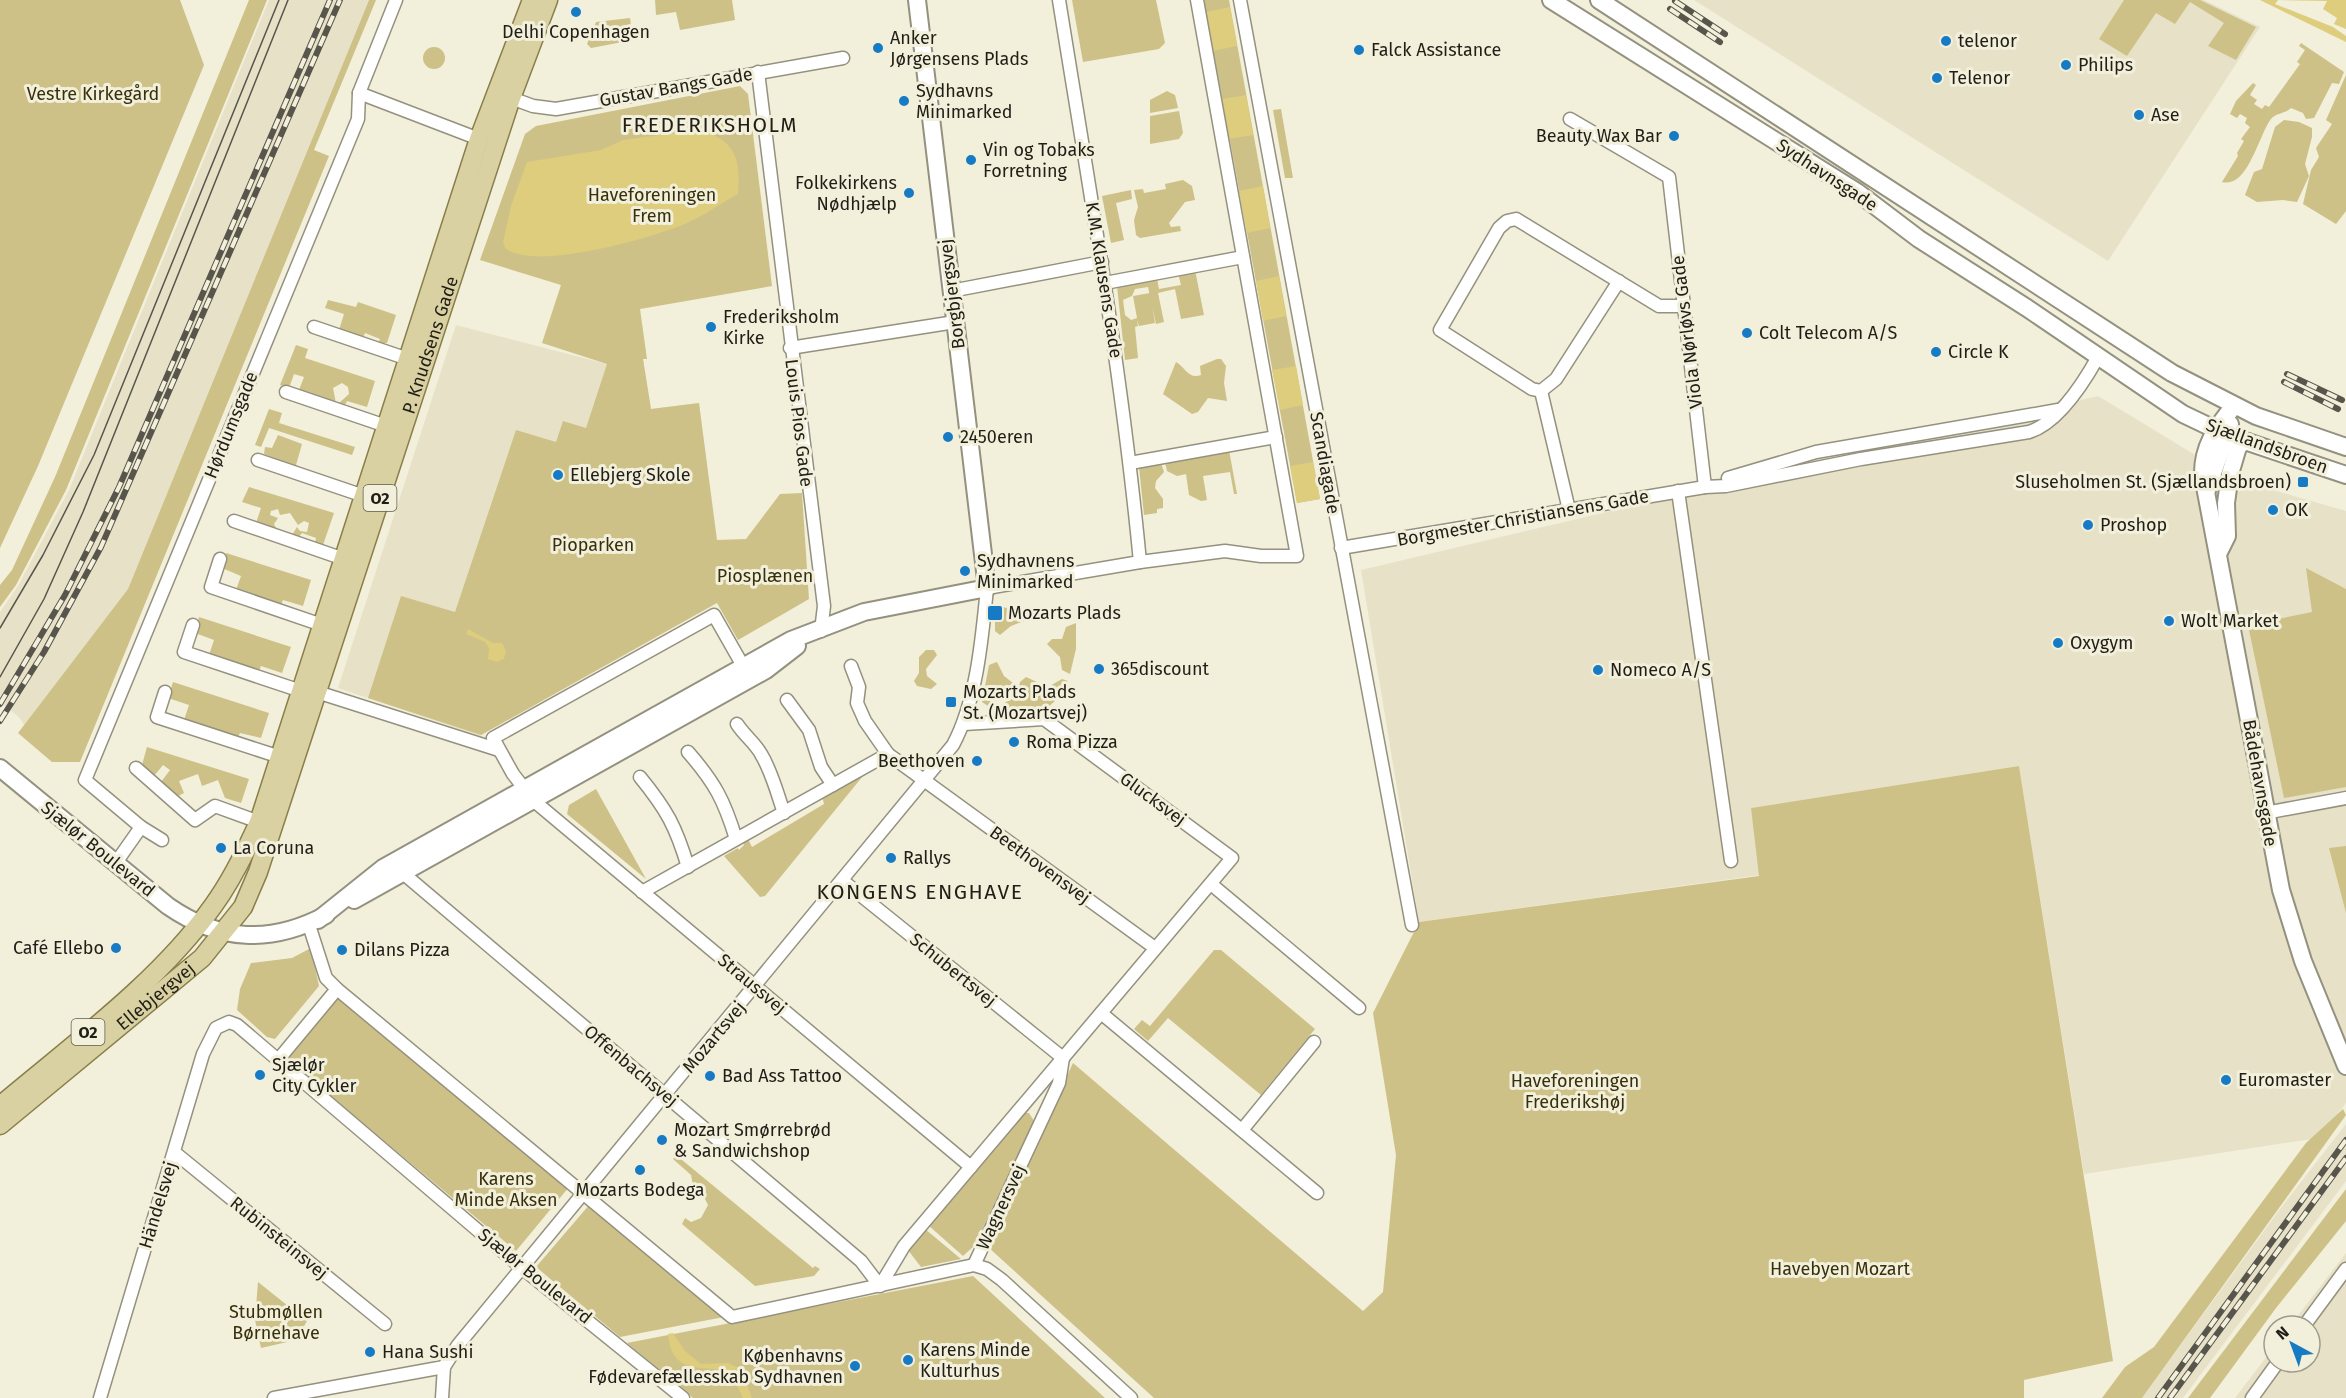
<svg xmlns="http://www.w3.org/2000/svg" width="2346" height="1398" font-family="'Fira Sans',sans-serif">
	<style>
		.built { fill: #e7e2c7 }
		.green { fill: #cdc187 }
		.water { fill: #ddcd7d }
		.pier { fill: #f2efdb }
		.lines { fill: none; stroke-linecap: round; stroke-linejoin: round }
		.street-casing { stroke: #94917f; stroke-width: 15 }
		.secondary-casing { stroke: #94917f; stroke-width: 20 }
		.primary-casing { stroke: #897e4a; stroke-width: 21 }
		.street { stroke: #fff; stroke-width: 12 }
		.secondary { stroke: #fff; stroke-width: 16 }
		.primary { stroke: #dad1a3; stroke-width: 18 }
		.tram { stroke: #58564c; stroke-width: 1.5 }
		.rail-casing { stroke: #58564c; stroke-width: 6 }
		.rail { stroke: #f2efdb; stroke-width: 4; stroke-dasharray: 11; stroke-linecap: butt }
		.poi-dot { fill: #167ac5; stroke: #f2efdb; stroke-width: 2 }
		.labels { text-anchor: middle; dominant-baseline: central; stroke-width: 6; stroke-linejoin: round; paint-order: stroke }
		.shield { fill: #f2efdb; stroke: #5f5d52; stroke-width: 1.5 }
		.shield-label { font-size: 16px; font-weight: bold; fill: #201e17 }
		.poi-label { font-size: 18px; fill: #201e17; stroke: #f2efdb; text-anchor: start }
		.street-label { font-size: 18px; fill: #201e17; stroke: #f2efdb }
		.park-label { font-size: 18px; fill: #37300c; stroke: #f2efdb }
		.quarter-label { font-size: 21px; letter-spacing: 1.5px; fill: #201e17; stroke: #f2efdb }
	</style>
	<rect width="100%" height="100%" fill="#f2efdb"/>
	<g class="built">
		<polygon points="269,0 369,0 128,589 24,725 19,717 0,702 0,612 18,586 69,490"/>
		<polygon points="1694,0 2204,0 2260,27 2108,261"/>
		<polygon points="456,325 607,364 643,359 651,409 699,403 720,598 480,736 338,688"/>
		<polygon points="2098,396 2235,479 2346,511 2346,1103 2318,1138 2084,1174 2019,766 1751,808 1760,875 1419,922 1361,570"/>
		<polygon points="2346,1124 2346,1181 2183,1398 2142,1398 2280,1209"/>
		<polygon points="2346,1253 2346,1398 2235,1398 2274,1347 2274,1362 2310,1362 2310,1326 2290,1326"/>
	</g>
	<g class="green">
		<polygon points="0,0 180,0 204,65 38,466 0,548"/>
		<polygon points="249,0 267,0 66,490 16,585 0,607 0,585 12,570 55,477"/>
		<polygon points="369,0 376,0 314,150 329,156 80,762 52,762 18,733 128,589"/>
		<polygon points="655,0 732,0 735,20 680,30 676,12 656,15"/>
		<polygon points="1072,0 1156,0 1165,43 1159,49 1083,62"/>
		<polygon points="1204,0 1229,0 1320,499 1297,503"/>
		<polygon points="2124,0 2200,0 2256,27 2236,60 2208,46 2224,23 2190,2 2175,24 2156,13 2127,56 2099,39"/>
		<polygon points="630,18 633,40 591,48 587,44 596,22"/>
		<path d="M2301,43L2344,72L2339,84L2332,83L2314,118L2306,119L2303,113L2291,108C2285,114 2276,113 2271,119C2259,134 2248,189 2222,182L2238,156L2237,153L2244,141L2241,139L2250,127L2245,123L2247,118L2240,114L2237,118L2230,114L2236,101L2253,83L2256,85L2250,95L2257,100L2254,104L2262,109L2265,105L2269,107L2300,64L2297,62L2305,50L2299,46Z"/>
		<circle cx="434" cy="58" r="11"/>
		<polygon points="2346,75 2346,211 2336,224 2303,204 2311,170 2319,157 2316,148 2332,124 2326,120"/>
		<polygon points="740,86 748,94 772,286 640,309 647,359 643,359 651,409 699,403 717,540 746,539 780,494 802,493 809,599 738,640 717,603 481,735 368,698 401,596 455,612 516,430 556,442 563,421 586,428 607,364 542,343 561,285 480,260 525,134 536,126"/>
		<polygon points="1167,91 1175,95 1178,108 1150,113 1150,100"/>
		<polygon points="1281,109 1293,178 1285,178 1273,110"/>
		<polygon points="1179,111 1183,133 1179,139 1150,144 1150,116"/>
		<polygon points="2284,120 2299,122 2312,128 2312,137 2305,164 2309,176 2297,202 2283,200 2257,202 2245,195 2254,172 2262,169 2275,127"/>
		<polygon points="1183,180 1192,186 1195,200 1185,202 1169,223 1171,227 1180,226 1181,231 1140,238 1136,235 1134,220 1138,207 1134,190 1143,189 1144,193 1166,189 1165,184"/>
		<polygon points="1131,190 1132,199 1116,203 1124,240 1111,243 1102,196"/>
		<polygon points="1195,270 1204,315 1181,319 1175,289 1158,293 1164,322 1156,324 1148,287 1135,289 1132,296 1123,300 1125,315 1131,320 1137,318 1133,296 1150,293 1155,323 1139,326 1137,320 1138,326 1135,327 1138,358 1125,360 1117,286 1157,278 1159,289 1181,285 1178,273"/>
		<polygon points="328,300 356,307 358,302 396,315 387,343 378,343 380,339 365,333 363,338 339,330 344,314 325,308"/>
		<polygon points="296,345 308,349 305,358 375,381 367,407 347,401 345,405 338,404 349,394 348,387 342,383 333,388 336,403 299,390 304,377 294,374 289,388 280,385"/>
		<path d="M1217,359H1221L1226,366L1224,383L1227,401L1208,398L1198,412L1192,414L1163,394L1176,362C1185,367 1189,380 1201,375L1200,366Z"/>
		<polygon points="269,409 282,413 279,423 355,447 352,455 269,428 261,447 255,445"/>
		<polygon points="278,435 302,444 296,465 301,469 264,454 265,447 272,448"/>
		<polygon points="1229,450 1237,494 1234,494 1230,472 1203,476 1207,500 1201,501 1189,495 1186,474 1177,476 1167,471 1165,462"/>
		<polygon points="1161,463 1164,472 1156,481 1155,488 1163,499 1163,508 1157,509 1157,513 1144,515 1139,467"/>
		<polygon points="249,487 334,513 323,545 315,543 316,538 302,533 299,537 292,535 297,527 300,531 307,532 309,523 304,521 298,525 290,513 280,515 278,509 271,511 270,515 278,518 274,524 277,530 256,523 261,508 242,502"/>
		<polygon points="226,553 311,580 303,606 283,600 281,605 236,590 241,576 222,568"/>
		<polygon points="2306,568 2346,589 2346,787 2284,798 2248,625 2312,612"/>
		<polygon points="1002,607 1017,610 1024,621 1011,626 1000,635 995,631 995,615"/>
		<polygon points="199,617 291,647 282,673 261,666 259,671 209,655 214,640 195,633"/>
		<polygon points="1076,623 1076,649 1070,674 1062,670 1060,657 1047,644 1052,639 1062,639 1066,627"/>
		<polygon points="926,650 934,650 937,655 926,669 927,676 937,684 931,689 917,686 914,681 919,673 919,657"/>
		<polygon points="997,662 1004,676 1013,683 1014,689 988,706 982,702 989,665"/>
		<polygon points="1026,677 1048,687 1062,679 1068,681 1056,700 1045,710 990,717 990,711 1017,696 1020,682"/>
		<polygon points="173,682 269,713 261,738 240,733 238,737 184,720 189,705 168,698"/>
		<polygon points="147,747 249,779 241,803 225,798 218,780 202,786 198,774 179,781 184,793 178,796 161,782 170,770 163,765 154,776 142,765"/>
		<polygon points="2019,766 2113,1361 2024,1380 2024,1398 1154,1398 988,1247 1073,1063 1363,1311 1383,1292 1396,1155 1373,1013 1419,922 1759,876 1751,808"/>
		<polygon points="867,771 765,896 760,897 724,856 738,848 739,850 744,845 743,841 748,839 752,847 824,804 822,796"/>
		<polygon points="596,789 646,879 567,814 569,805"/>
		<polygon points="2346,846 2346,913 2329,848"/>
		<polygon points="311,948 319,986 275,1039 267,1037 237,1010 240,989 251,963 292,958"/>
		<polygon points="1214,950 1221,950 1315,1029 1261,1095 1168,1018 1148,1041 1134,1029 1142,1020 1150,1026"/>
		<polygon points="337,995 569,1187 516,1251 285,1058"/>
		<polygon points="2343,1109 2346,1115 2142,1398 2102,1398 2125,1367 2154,1347 2306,1143"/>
		<polygon points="1023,1113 1029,1113 1034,1121 974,1246 963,1256 928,1225"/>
		<polygon points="676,1155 813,1268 815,1266 820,1269 814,1276 755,1286 682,1224 685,1218 691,1222 701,1218 708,1205 703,1195 694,1190 691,1175 673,1159"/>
		<polygon points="2346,1189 2346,1221 2276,1308 2210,1398 2188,1398"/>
		<polygon points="590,1204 724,1317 620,1337 536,1267"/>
		<polygon points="925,1229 961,1259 921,1267 908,1250"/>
		<polygon points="973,1276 1105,1398 693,1398 627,1343"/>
		<polygon points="258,1282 307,1321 296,1340 261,1348 255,1320"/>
	</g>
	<g class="water">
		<polygon points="2260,0 2346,0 2346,42"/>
		<polygon points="1230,7 1237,46 1213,51 1206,12"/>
		<polygon points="1246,95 1253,135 1229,139 1222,99"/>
		<path d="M698,130C735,139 741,158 738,194C720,204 703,216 685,224C651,238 534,272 505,248L503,242L511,206L527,162L601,150L623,140Z"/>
		<polygon points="1263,186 1270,228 1247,233 1239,191"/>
		<polygon points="1279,276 1286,316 1263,321 1256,281"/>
		<polygon points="1296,366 1303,405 1280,410 1272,370"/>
		<polygon points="1313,462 1320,499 1297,503 1290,466"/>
		<polygon points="468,629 493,643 502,643 506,651 504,659 497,662 488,659 489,648 485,642 466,634"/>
		<path d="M673,1333L685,1351L701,1364L728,1363L741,1369L752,1398H743L731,1373L726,1370C696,1367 671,1372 668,1334Z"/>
	</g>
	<polygon class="pier" points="2278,0 2327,1 2323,9 2337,18 2334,24 2346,29 2346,36 2333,27 2275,4"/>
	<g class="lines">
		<g class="street-casing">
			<g id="street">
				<path d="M1059,0C1089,187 1122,373 1140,562"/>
				<polyline points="1240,0 1412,925"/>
				<polyline points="758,72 824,606 821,631"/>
				<polyline points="359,93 479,139"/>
				<polyline points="511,98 533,106 556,109 843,58"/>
				<polyline points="1570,119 1669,177 1705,487"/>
				<polyline points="1619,281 1556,379 1541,391 1532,389 1440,330 1499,228 1507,221 1516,219 1659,306 1684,306"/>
				<polyline points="1105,283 1243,257"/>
				<polyline points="951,291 1102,262"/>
				<polyline points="314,327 408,359"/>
				<polyline points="790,348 955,322"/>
				<polyline points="1541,391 1569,510"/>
				<polyline points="286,392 386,426"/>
				<polyline points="258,460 364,496"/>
				<polyline points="1130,463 1276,437"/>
				<polyline points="1728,478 1816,452 2058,410"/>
				<polyline points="1678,491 1731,861"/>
				<polyline points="234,521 344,559"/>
				<path d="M1341,548L1705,487L1726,486L1861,459L2029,432C2058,423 2084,382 2098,357"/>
				<polyline points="220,559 211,587 322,625"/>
				<polyline points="193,625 184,652 301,691"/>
				<polyline points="851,666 859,687 857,703 865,721 888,754"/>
				<polyline points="747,673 714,615 493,738 513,774 534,801 971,1167"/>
				<polyline points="165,692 157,717 280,757"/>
				<polyline points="317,692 499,750"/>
				<polyline points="787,700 809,730 821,767 833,785"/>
				<path d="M737,724C744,735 755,743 761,754C772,772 777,793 784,813"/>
				<path d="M688,752C715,783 724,800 736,839"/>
				<polyline points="136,768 195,820 215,806 259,822"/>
				<path d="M640,777C667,810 676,827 688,867"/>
				<polyline points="2265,813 2346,798"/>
				<polyline points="141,827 162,840"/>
				<polyline points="115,864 141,827 85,780 358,119 359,93 396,0"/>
				<polyline points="404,874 861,1261 880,1286 904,1246 1232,858 1044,719 964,724"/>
				<polyline points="843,881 1063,1058 1059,1083 974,1265"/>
				<polyline points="1211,884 1359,1008"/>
				<polyline points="642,892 888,754 1155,948"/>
				<polyline points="309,925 326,978 337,989 732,1317 974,1265 987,1269 1002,1280 1131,1398"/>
				<polyline points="1101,1013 1317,1193"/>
				<polyline points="278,1060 337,989"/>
				<polyline points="1242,1130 1314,1042"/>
				<polyline points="174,1152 385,1324"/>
				<polyline points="2304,1326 2346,1269"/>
				<polyline points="100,1398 203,1054 216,1028 229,1022 237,1025 522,1268 683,1398"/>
				<polyline points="274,1398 444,1367"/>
				<path d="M442,1398L444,1367L458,1345L953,745C977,700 982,638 987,588L1140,562L1225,551L1261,556H1297L1197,0"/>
				<polyline points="2252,1398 2278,1362"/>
			</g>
		</g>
		<g class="secondary-casing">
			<g id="secondary">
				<polyline points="1551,0 1857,192 1919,239 2027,308 2183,414 2227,435 2346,475"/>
				<polyline points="1599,0 2172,373 2256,416 2346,447"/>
				<path d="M2234,406C2216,427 2202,448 2203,476L2281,890L2303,961L2346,1066"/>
				<polyline points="2207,490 2230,424"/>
				<polyline points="2218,554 2227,536 2226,503 2230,474 2238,447 2243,442 2248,442"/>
				<path d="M0,768L168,906C220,942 271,944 326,915"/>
				<polyline points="354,900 766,670 797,646"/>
				<polyline points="318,920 383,868 791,640 864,612 987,588 917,0"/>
			</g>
		</g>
		<g class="primary-casing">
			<g id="primary">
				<path d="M0,1106C72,1045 158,983 213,906C232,880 246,851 259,822L479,139L532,0"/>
				<path id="s1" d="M0,1125L202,958L243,907L258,872L511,98L548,0"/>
			</g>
		</g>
		<use href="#street" class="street"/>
		<use href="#secondary" class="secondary"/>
		<use href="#primary" class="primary"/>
		<g class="tram">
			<polyline points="0,628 43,555 94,455 279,0"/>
			<polyline points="0,677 44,599 83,512 288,0"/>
		</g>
		<g class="rail-casing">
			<g id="rail">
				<polyline points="1675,1 1725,34"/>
				<polyline points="1670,9 1720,42"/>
				<polyline points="2287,374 2342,400"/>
				<polyline points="2284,382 2338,409"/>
				<polyline points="0,704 65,595 119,487 330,0"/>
				<polyline points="0,721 44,652 101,547 340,0"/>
				<polyline points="2158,1398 2346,1140"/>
				<polyline points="2170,1398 2346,1158"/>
			</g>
		</g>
		<use href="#rail" class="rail"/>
	</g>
	<g class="poi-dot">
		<circle cx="576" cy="12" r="6"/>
		<circle cx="1946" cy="41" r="6"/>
		<circle cx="878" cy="48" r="6"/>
		<circle cx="1359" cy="50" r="6"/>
		<circle cx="2066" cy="65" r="6"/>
		<circle cx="1937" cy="78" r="6"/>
		<circle cx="904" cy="101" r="6"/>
		<circle cx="2139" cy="115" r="6"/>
		<circle cx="1674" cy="136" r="6"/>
		<circle cx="971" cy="160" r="6"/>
		<circle cx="909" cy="193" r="6"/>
		<circle cx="711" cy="327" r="6"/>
		<circle cx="1747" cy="333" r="6"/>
		<circle cx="1936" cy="352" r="6"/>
		<circle cx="948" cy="437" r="6"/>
		<circle cx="558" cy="475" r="6"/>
		<rect x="2297" y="476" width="12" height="12" rx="3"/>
		<circle cx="2273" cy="510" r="6"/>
		<circle cx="2088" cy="525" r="6"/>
		<circle cx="965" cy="571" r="6"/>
		<rect x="987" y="605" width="16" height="16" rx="3"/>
		<circle cx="2169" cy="621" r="6"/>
		<circle cx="2058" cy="643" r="6"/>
		<circle cx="1099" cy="669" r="6"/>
		<circle cx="1598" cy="670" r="6"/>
		<rect x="945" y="696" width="12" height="12" rx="3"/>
		<circle cx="1014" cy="742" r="6"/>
		<circle cx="977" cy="761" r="6"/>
		<circle cx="221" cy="848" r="6"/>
		<circle cx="891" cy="858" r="6"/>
		<circle cx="116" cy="948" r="6"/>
		<circle cx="342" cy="950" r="6"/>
		<circle cx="260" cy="1075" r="6"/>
		<circle cx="710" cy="1076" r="6"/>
		<circle cx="2226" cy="1080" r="6"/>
		<circle cx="662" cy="1140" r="6"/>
		<circle cx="640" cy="1170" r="6"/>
		<circle cx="370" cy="1352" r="6"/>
		<circle cx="908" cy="1360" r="6"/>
		<circle cx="855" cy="1366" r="6"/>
	</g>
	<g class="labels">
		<g class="shield">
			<rect x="363.5" y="485" width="33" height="26" rx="4.5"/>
			<rect x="71.5" y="1019" width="33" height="26" rx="4.5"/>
		</g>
		<g class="shield-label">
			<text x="380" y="498">O2</text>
			<text x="88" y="1032">O2</text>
		</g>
		<g class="poi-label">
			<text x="576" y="32" text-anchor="middle">Delhi Copenhagen</text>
			<text x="890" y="38">Anker<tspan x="890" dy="21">Jørgensens Plads</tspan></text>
			<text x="1958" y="41">telenor</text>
			<text x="1371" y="50">Falck Assistance</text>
			<text x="2078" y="65">Philips</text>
			<text x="1949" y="78">Telenor</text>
			<text x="916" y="91">Sydhavns<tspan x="916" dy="21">Minimarked</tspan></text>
			<text x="2151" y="115">Ase</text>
			<text x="1662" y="136" text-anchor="end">Beauty Wax Bar</text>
			<text x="983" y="150">Vin og Tobaks<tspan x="983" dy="21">Forretning</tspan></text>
			<text x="897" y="183" text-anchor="end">Folkekirkens<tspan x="897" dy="21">Nødhjælp</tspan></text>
			<text x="723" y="317">Frederiksholm<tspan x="723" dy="21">Kirke</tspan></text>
			<text x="1759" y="333">Colt Telecom A/S</text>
			<text x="1948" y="352">Circle K</text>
			<text x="960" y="437">2450eren</text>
			<text x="570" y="475">Ellebjerg Skole</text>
			<text x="2291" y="482" text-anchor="end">Sluseholmen St. (Sjællandsbroen)</text>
			<text x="2285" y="510">OK</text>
			<text x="2100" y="525">Proshop</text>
			<text x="977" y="561">Sydhavnens<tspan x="977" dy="21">Minimarked</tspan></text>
			<text x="1008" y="613">Mozarts Plads</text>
			<text x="2181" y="621">Wolt Market</text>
			<text x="2070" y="643">Oxygym</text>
			<text x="1111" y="669">365discount</text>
			<text x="1610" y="670">Nomeco A/S</text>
			<text x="963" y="692">Mozarts Plads<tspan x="963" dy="21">St. (Mozartsvej)</tspan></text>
			<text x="1026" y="742">Roma Pizza</text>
			<text x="965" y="761" text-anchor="end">Beethoven</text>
			<text x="233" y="848">La Coruna</text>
			<text x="903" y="858">Rallys</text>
			<text x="104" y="948" text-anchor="end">Café Ellebo</text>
			<text x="354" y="950">Dilans Pizza</text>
			<text x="272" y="1065">Sjælør<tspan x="272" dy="21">City Cykler</tspan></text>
			<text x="722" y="1076">Bad Ass Tattoo</text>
			<text x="2238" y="1080">Euromaster</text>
			<text x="674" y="1130">Mozart Smørrebrød<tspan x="674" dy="21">&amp; Sandwichshop</tspan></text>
			<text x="640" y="1190" text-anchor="middle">Mozarts Bodega</text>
			<text x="920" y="1350">Karens Minde<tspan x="920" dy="21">Kulturhus</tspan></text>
			<text x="382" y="1352">Hana Sushi</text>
			<text x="843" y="1356" text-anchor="end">Københavns<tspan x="843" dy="21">Fødevarefællesskab Sydhavnen</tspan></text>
		</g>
		<g class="street-label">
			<text transform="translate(676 87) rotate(-10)">Gustav Bangs Gade</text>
			<text transform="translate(1827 175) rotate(33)">Sydhavnsgade</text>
			<text transform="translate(1104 280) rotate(81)">K.M. Klausens Gade</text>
			<text transform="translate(952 294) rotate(-97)">Borgbjergsvej</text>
			<text transform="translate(1687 332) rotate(-97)">Viola Nørløvs Gade</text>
			<text stroke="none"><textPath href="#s1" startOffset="920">P. Knudsens Gade</textPath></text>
			<text transform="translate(799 423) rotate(83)">Louis Pios Gade</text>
			<text transform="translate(231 425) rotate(-68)">Hørdumsgade</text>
			<text transform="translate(2267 446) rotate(20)">Sjællandsbroen</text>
			<text transform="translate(1325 463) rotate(80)">Scandiagade</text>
			<text transform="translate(1523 518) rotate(-10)">Borgmester Christiansens Gade</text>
			<text transform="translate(2260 783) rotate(80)">Bådehavnsgade</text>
			<text transform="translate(1153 799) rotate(36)">Glucksvej</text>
			<text transform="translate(98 849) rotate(39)">Sjælør Boulevard</text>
			<text transform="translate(1040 865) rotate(36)">Beethovensvej</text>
			<text transform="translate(953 970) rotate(39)">Schubertsvej</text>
			<text transform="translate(752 984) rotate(40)">Straussvej</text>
			<text stroke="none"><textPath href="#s1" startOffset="202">Ellebjergvej</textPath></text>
			<text transform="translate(714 1037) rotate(-50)">Mozartsvej</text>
			<text transform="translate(631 1066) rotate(40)">Offenbachsvej</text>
			<text transform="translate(158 1205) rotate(-73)">Händelsvej</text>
			<text transform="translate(1001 1207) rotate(-65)">Wagnersvej</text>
			<text transform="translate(279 1238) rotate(39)">Rubinsteinsvej</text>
			<text transform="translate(535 1276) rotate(39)">Sjælør Boulevard</text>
		</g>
		<g class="park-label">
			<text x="93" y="94">Vestre Kirkegård</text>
			<text x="652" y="195">Haveforeningen<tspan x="652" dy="21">Frem</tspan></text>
			<text x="593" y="545">Pioparken</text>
			<text x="765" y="576">Piosplænen</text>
			<text x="1575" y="1081">Haveforeningen<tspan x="1575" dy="21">Frederikshøj</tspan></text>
			<text x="506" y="1179">Karens<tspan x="506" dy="21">Minde Aksen</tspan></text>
			<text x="1840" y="1269">Havebyen Mozart</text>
			<text x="276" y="1312">Stubmøllen<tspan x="276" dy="21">Børnehave</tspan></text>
		</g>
		<g class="quarter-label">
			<text x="710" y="125">FREDERIKSHOLM</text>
			<text x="920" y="892">KONGENS ENGHAVE</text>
		</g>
	</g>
	<g transform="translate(2292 1344) rotate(319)"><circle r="28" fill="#f2efdb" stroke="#9e9b8d" stroke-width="1.5"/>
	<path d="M0-4.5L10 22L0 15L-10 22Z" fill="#167ac5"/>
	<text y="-9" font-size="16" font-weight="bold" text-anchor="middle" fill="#201e17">N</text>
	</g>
</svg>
